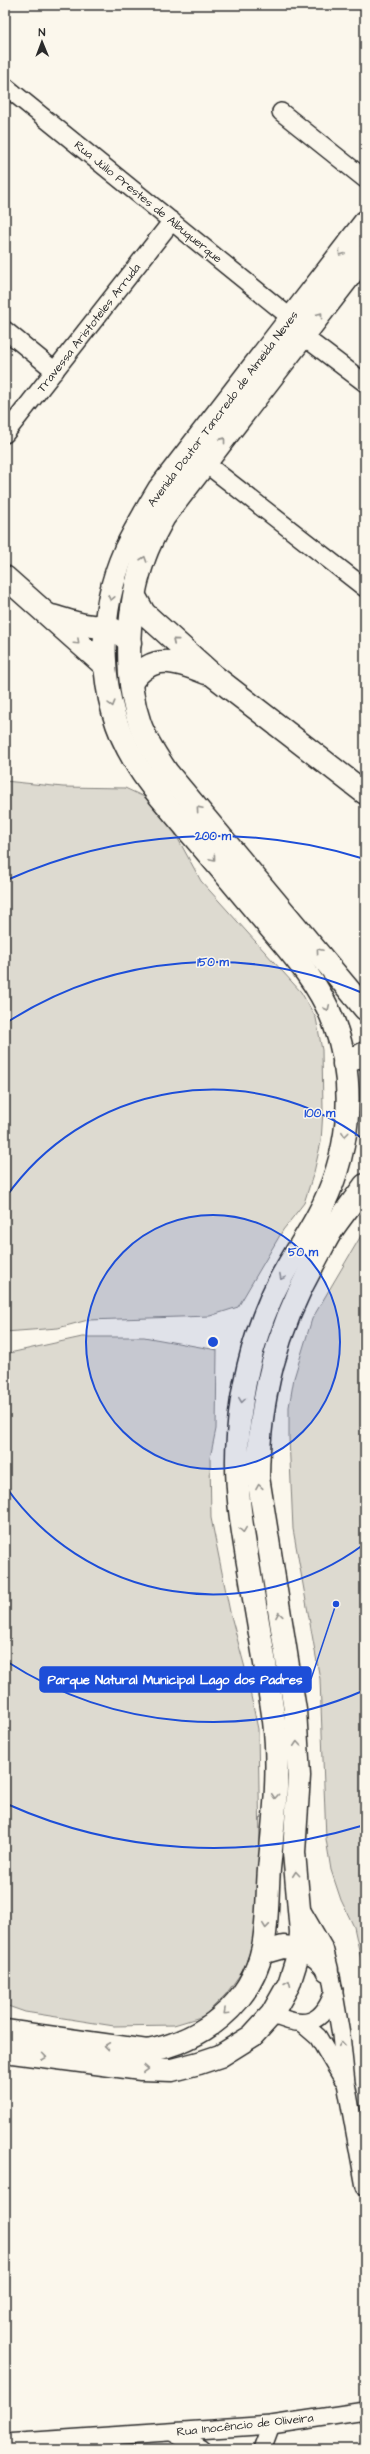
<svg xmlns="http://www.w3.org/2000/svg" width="370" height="2454" font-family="'Architects Daughter',sans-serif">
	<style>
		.green { fill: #dddad0; stroke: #84827e }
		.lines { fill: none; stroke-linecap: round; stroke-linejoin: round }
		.street-casing { stroke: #2b2b2b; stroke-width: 20 }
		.secondary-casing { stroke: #2b2b2b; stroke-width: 25 }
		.primary-casing { stroke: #2b2b2b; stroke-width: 25 }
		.street { stroke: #fbf7ec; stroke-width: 17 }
		.secondary { stroke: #fbf7ec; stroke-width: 22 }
		.primary { stroke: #fbf7ec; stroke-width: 22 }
		.oneway { stroke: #93918c }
		.ring { fill: none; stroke: #1d4ed8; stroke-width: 2 }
		.labels { text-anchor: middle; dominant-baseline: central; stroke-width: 3; stroke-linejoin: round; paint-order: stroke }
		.street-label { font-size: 12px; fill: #2b2b2b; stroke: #fbf7ec }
		.centre { fill: #1d4ed8; stroke: #fbf7ec; stroke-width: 2 }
		.ring-label { font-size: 12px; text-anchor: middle; font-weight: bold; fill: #1d4ed8; stroke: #fbf7ec; stroke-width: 3; stroke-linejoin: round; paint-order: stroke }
		.leader { fill: none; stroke: #1d4ed8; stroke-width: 1.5 }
		.callout-dot { fill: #1d4ed8; stroke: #fbf7ec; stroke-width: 1.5 }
		.callout { fill: #1d4ed8; stroke: #1d4ed8; stroke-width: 1.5 }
		.callout-label { font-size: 13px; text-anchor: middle; font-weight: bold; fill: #fff }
	</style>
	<rect width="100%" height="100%" fill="#fbf7ec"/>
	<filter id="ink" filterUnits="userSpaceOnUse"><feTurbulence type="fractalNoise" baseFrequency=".025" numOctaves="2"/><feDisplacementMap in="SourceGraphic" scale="8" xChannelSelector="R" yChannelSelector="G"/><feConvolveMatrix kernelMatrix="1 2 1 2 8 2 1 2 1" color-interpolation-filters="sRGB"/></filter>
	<g filter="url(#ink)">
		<g class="green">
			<polygon points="5,781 63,787 125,788 153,801 171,826 201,881 301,992 316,1018 322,1050 323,1110 321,1142 314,1172 304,1203 283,1230 238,1307 210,1316 88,1320 58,1328 5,1332"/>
			<polygon points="365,1229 365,1978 354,1927 341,1900 331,1870 326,1839 320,1679 293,1529 289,1437 289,1407 294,1378 312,1319"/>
			<polygon points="82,1337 144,1337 217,1350 216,1429 210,1458 211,1518 230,1612 245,1668 258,1729 260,1850 254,1940 244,1969 226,1994 204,2016 174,2025 114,2026 25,2012 5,2005 5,1354"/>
		</g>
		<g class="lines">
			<g class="street-casing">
				<g id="street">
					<polyline points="5,86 291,318"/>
					<polyline points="281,112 365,179"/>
					<polyline points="5,330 55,371"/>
					<polyline points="303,336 365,383"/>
					<polyline points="5,434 172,221"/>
					<polyline points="205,463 365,588"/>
					<polyline points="300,1949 316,1960 331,1976 341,2035 346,2083 365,2187"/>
					<path d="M272,2014C303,2029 323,2026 334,1990"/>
					<polyline points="303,2024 318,2037 343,2079"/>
					<polyline points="174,2433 202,2449"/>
					<polyline points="5,2443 271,2425 365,2411"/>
					<polyline points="262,2449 271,2425"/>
				</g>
			</g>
			<g class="secondary-casing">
				<g id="secondary">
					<polyline points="5,577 105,666"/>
					<polyline points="135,597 144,613 214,676 365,793"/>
					<path d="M52,616C63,619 74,623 85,625C108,629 111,623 130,643"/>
					<path d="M131,683C152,652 176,661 206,673"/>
				</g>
			</g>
			<g class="primary-casing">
				<g id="primary">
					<path d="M365,256L164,517C157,530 150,542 145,556C127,603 123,676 140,724C146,741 157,757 167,772L365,1009"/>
					<polyline points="344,1064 365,1053"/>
					<polyline points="301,1914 322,1950 327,1970"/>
					<polyline points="262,1953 283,1947 300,1949"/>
					<path d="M5,2031L147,2051C202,2041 251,2005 263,1947C268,1921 267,1895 269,1869C274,1820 280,1770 274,1721C267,1672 258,1623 250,1575C242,1529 234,1483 238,1436C241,1390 252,1343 270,1301C282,1271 302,1245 317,1217C349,1158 358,1087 334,1023C319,982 288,949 260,916C236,887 212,858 187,829C169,807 148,785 134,760C97,699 96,615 125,550C135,529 147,509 159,489L365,222"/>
					<path d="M5,2051L141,2069L172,2070L199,2063L220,2056L252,2036L272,2014L289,1984L300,1949L301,1932L294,1852L299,1776L295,1710L258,1477C259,1398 276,1330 315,1261C321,1250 327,1237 334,1227C344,1213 355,1199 365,1185"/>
				</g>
			</g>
			<use href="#street" class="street"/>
			<use href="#secondary" class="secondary"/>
			<use href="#primary" class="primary"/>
		</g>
		<defs><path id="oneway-chevron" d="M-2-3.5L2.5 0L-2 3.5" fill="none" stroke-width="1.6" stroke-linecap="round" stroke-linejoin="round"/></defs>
		<g class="oneway">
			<use href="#oneway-chevron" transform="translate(341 253) rotate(127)"/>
			<use href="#oneway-chevron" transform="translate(320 315) rotate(-52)"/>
			<use href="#oneway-chevron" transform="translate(223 440) rotate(-52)"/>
			<use href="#oneway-chevron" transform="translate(144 559) rotate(-71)"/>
			<use href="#oneway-chevron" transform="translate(111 598) rotate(102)"/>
			<use href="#oneway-chevron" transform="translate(175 641) rotate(-140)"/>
			<use href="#oneway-chevron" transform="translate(77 642) rotate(43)"/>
			<use href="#oneway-chevron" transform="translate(112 704) rotate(74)"/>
			<use href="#oneway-chevron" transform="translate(199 809) rotate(-131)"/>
			<use href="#oneway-chevron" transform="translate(213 858) rotate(50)"/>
			<use href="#oneway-chevron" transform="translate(319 951) rotate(-130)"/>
			<use href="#oneway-chevron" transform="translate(327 1008) rotate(65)"/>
			<use href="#oneway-chevron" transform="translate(345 1134) rotate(97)"/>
			<use href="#oneway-chevron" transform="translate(282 1277) rotate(118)"/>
			<use href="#oneway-chevron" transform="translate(242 1400) rotate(97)"/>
			<use href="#oneway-chevron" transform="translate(259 1487) rotate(-99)"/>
			<use href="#oneway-chevron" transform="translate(243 1530) rotate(82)"/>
			<use href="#oneway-chevron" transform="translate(279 1615) rotate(-99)"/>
			<use href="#oneway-chevron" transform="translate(297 1744) rotate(-94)"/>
			<use href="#oneway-chevron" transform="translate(275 1796) rotate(94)"/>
			<use href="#oneway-chevron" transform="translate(296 1874) rotate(-95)"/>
			<use href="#oneway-chevron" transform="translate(266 1926) rotate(96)"/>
			<use href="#oneway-chevron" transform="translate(288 1983) rotate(-67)"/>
			<use href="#oneway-chevron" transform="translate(226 2012) rotate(137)"/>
			<use href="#oneway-chevron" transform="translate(342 2044) rotate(-95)"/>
			<use href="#oneway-chevron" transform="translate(107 2046) rotate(-172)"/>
			<use href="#oneway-chevron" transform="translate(44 2057) rotate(8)"/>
			<use href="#oneway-chevron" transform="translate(146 2069) rotate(1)"/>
		</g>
	</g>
	<circle cx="213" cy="1342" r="127" fill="#1d4ed8" fill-opacity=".12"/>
	<g class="ring">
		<circle cx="213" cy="1342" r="127"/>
		<path d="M363 1545A253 253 0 0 1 6 1487M6 1197A253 253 0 0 1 363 1139"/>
		<path d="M365 1690A380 380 0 0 1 6 1661M6 1023A380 380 0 0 1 365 994"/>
		<path d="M361 1826A506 506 0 0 1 7 1804M7 880A506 506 0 0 1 361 858"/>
	</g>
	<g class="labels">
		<g class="street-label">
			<text transform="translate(148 202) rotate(39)">Rua Júlio Prestes de Albuquerque</text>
			<text transform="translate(89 328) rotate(-52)">Travessa Aristoteles Arruda</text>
			<text transform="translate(223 409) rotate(-53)">Avenida Doutor Tancredo de Almeida Neves</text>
			<text transform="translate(245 2425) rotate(-6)">Rua Inocêncio de Oliveira</text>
		</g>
	</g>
	<circle cx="213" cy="1342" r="6" class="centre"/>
	<g class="ring-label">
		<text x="213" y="840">200 m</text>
		<text x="213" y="966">150 m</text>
		<text x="320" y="1117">100 m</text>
		<text x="303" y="1256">50 m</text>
	</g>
	<path class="leader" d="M336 1604L311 1679"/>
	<circle class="callout-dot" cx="336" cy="1604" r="4"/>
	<rect class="callout" x="40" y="1667" width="271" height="25" rx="4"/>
	<g class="callout-label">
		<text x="175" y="1684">Parque Natural Municipal Lago dos Padres</text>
	</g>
	<rect width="370" height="2454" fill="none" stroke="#fbf7ec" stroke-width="20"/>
	<rect x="10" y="10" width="350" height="2434" fill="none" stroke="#2b2b2b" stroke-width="1.5" filter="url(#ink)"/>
	<g transform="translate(42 42) rotate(359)" stroke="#fbf7ec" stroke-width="3" paint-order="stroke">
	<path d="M0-3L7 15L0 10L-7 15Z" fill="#2b2b2b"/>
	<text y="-6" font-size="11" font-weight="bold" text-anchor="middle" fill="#2b2b2b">N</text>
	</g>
</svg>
